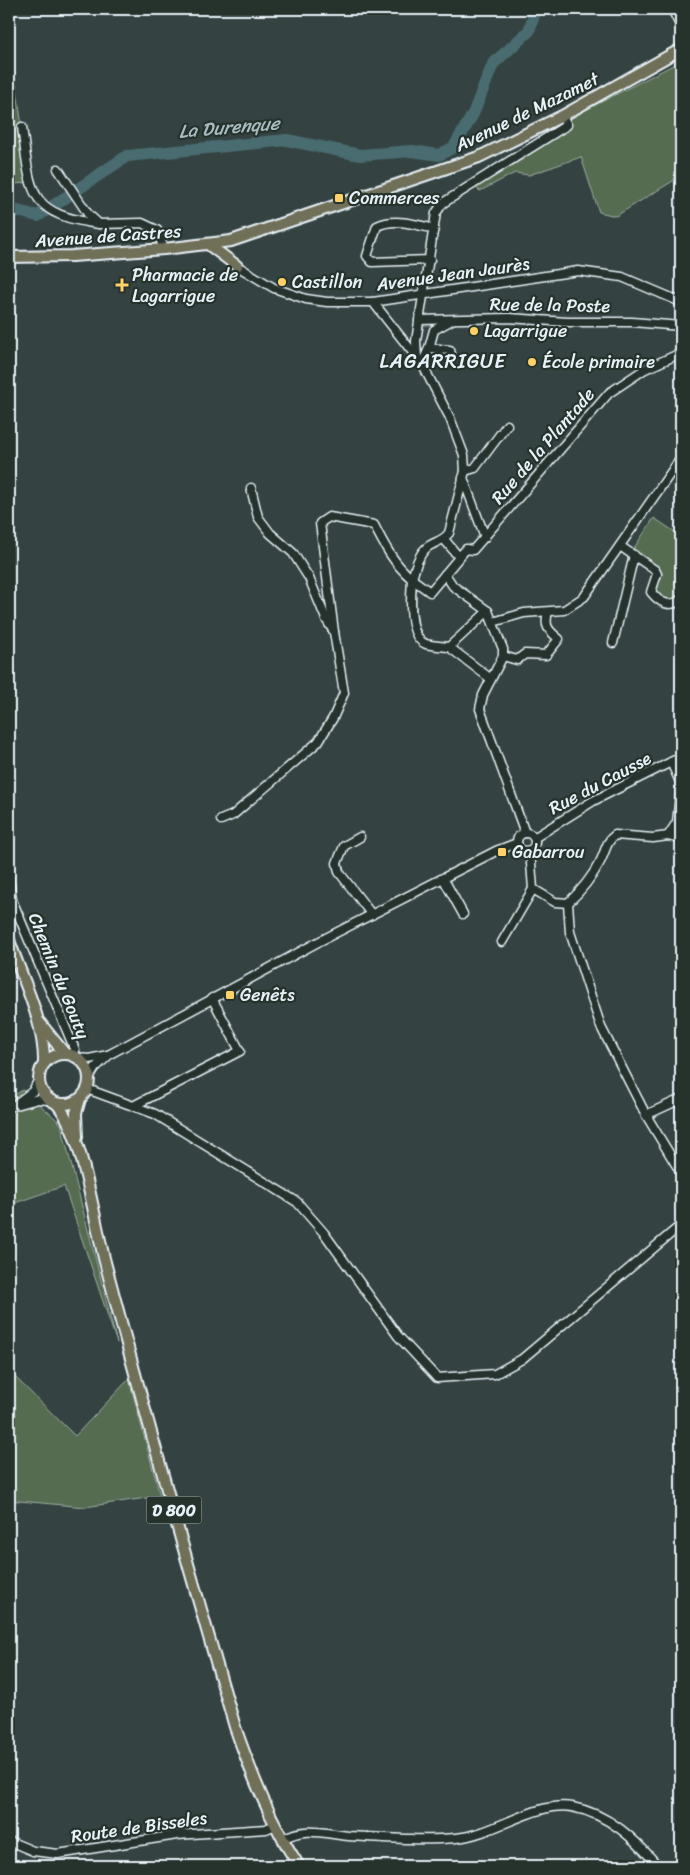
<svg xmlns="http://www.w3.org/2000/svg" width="690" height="1875" font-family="Sriracha,sans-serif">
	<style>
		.green { fill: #566c51; stroke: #9faea4 }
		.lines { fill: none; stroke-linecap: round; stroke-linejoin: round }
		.river { stroke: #4a6c70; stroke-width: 12 }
		.minor-casing { stroke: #e8f1f8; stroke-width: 11 }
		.major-casing { stroke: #e8f1f8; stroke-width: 14 }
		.minor { stroke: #26332d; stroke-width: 8 }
		.major { stroke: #706f59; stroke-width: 10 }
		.poi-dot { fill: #ffd166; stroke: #26332d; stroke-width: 2 }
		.labels { text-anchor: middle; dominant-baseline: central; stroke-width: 4.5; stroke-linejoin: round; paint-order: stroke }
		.shield { fill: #26332d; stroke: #aeb8bb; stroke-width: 1 }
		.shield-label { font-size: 16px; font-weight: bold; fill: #e8f1f8 }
		.street-label { font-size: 18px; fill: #e8f1f8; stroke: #26332d }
		.poi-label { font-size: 18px; fill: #e8f1f8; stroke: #26332d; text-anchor: start }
		.water-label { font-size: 19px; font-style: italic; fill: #a9bcc2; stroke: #26332d }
		.quarter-label { font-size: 20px; letter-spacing: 1px; fill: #e8f1f8; stroke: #26332d }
	</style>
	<rect width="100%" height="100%" fill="#344342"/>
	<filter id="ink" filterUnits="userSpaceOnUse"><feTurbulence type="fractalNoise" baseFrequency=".02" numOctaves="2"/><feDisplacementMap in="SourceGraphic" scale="10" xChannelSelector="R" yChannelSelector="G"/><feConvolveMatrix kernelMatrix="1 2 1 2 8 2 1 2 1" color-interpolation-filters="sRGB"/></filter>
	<g filter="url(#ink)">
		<g class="green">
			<polygon points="9,47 16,84 30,182 9,185"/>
			<polygon points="681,61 681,176 616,216 599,212 581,157 529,175 515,173 480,191 475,187 571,126 570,118"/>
			<polygon points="654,518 681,536 681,607 679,610 653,593 662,572 632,551"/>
			<path d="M23,1090C35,1102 49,1111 61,1124L117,1343L64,1186L9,1205V1098Z"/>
			<polygon points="9,1371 75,1436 129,1379 160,1496 85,1507 9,1500"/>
		</g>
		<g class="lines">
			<polyline class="river" points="9,209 38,216 127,156 287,140 360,155 412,151 439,155 454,147 473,114 493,64 529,31 536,9"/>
			<g class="minor-casing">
				<g id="minor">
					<polyline points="672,9 681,27"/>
					<path d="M22,127C31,191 26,214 99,224"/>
					<polyline points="58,169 88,214 99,224 142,223 157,230 164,249"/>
					<path d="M430,260L372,262L367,256L377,226C394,218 415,224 434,229"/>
					<polyline points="237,266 274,288 306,299 327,302 373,302 578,271 622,277 681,302"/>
					<polyline points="419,320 509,318 567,322 632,322 681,326"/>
					<polyline points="429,348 450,350 451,354"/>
					<polyline points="417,358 416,341 436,213 443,203 567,125 562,116"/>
					<polyline points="422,364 429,348 434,330 452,320"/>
					<polyline points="465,471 475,468 507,425"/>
					<polyline points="463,478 485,537"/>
					<polyline points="444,539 458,556"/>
					<path d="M620,546L655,570L657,574L651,592C659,602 670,609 681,599"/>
					<polyline points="445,574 453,586 488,611 503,649 503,656 483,695 480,709 525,833"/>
					<polyline points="412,579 430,592 466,549 473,550 609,393 645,369 681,353"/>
					<path d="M412,579C411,595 407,637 426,644C432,646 442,646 449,647"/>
					<polyline points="493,622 524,613 564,610 584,597 681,458"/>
					<path d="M334,632L320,523L329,517L374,525C384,545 394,564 412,579C415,568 419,552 429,546C437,541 443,541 449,533L465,471L464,455L450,418L422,364L373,302"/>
					<polyline points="613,643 634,555"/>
					<polyline points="449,647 491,679"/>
					<polyline points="449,647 488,611"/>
					<path d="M503,656L517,660L525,654L546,655L559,639C548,630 544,626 548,612"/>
					<polyline points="671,762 681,784"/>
					<polyline points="221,820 233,815 318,742 333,718 344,693 334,632 326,619 309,578 293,553 270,533 258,517 251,488"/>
					<circle cx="526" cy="842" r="9"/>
					<polyline points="668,836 681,839"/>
					<polyline points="360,837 344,846 337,863 339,872 372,915"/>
					<polyline points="534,838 593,801 681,757"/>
					<path d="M530,850L533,889L555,902L568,903C581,891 592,877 600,862C605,853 606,841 615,835L653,838L668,836L677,822L681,786"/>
					<polyline points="9,878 12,900 75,1050 73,1056"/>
					<polyline points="443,878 463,914"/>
					<polyline points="568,903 570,932 601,1027 646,1115 681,1173"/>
					<polyline points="502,942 533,889"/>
					<polyline points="78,1058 89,1059 108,1055"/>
					<polyline points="89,1078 95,1068 110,1054 320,941 496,851 517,843"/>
					<polyline points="87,1089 155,1114 297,1202 324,1233 398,1336 437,1378 495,1374 522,1359 681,1225"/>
					<polyline points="16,1104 33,1091 38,1081"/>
					<polyline points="135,1105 240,1051 212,998"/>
					<polyline points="9,1107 38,1099 49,1100"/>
					<polyline points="646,1115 681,1099"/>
					<path d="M283,1839C305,1826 326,1834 349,1836C384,1838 421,1841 456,1838C494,1835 535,1801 572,1807C609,1814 635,1839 658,1866"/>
					<polyline points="9,1841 33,1851 58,1854 177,1835 266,1829 275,1825"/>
				</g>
			</g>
			<g class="major-casing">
				<g id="major">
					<polyline points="209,245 237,266"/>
					<polyline points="9,257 72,256 164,249 231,241 479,157 562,116 681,49"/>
					<path d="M9,940C22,979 45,1022 44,1064"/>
					<polyline points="40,1023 65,1054"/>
					<circle cx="64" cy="1079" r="25"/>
					<path d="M57,1104C83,1133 94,1221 105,1262C146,1417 190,1573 235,1727C252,1776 271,1823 299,1866"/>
					<polyline points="77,1137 76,1113 80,1099"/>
				</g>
			</g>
			<use href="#minor" class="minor"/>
			<use href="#major" class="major"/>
		</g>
	</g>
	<g class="poi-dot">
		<rect x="334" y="193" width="10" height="10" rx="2.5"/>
		<circle cx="282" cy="282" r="5"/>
		<path d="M119.5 277.5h5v5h5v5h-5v5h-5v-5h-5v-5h5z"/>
		<circle cx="474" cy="331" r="5"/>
		<circle cx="532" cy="362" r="5"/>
		<rect x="497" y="847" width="10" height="10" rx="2.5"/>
		<rect x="225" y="990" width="10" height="10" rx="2.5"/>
	</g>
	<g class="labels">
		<rect class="shield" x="146.5" y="1496.5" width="55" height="27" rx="4"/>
		<g class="shield-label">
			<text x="174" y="1510">D 800</text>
		</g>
		<g class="street-label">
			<text transform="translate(527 112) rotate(-26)">Avenue de Mazamet</text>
			<text transform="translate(108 236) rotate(-4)">Avenue de Castres</text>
			<text transform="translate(453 274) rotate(-8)">Avenue Jean Jaurès</text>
			<text transform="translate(550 305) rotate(1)">Rue de la Poste</text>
			<text transform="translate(543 446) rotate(-49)">Rue de la Plantade</text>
			<text transform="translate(600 783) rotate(-28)">Rue du Causse</text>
			<text transform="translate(59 976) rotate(68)">Chemin du Gouty</text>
			<text transform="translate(139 1827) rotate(-8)">Route de Bisseles</text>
		</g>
		<g class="poi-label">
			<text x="349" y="198">Commerces</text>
			<text x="132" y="275">Pharmacie de<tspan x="132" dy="21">Lagarrigue</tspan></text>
			<text x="292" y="282">Castillon</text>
			<text x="484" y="331">Lagarrigue</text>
			<text x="542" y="362">École primaire</text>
			<text x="512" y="852">Gabarrou</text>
			<text x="240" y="995">Genêts</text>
		</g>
		<g class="water-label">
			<text transform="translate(229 127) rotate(-5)">La Durenque</text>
		</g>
		<g class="quarter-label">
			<text x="443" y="361">LAGARRIGUE</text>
		</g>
	</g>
	<rect width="690" height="1875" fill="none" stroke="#26332d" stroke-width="30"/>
	<rect x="15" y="15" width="660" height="1845" fill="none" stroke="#e8f1f8" stroke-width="2" filter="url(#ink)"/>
</svg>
